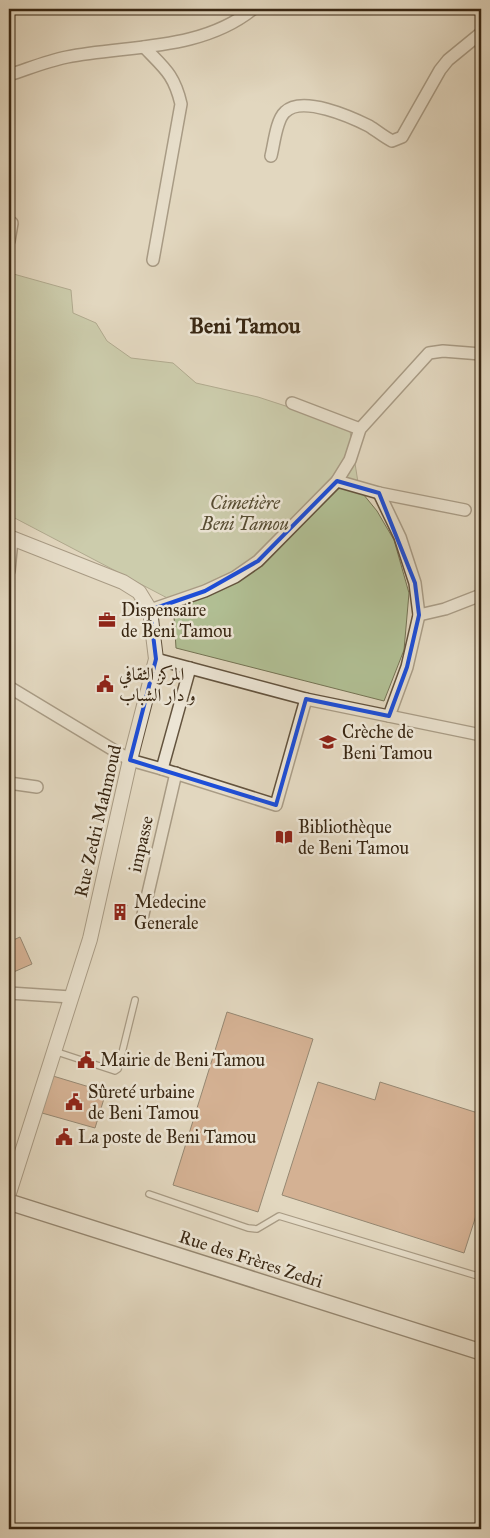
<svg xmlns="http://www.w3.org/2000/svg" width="490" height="1538" font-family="'IM FELL Great Primer',Amiri,serif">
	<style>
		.green { fill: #b1bf94; stroke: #757354 }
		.building { fill: #c4845e; stroke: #392713 }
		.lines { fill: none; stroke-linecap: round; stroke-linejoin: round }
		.service-casing { stroke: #63533e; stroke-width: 8 }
		.minor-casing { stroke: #63533e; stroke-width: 14 }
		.tertiary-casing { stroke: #63533e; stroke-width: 16 }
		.secondary-casing { stroke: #392713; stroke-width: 18 }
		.service { stroke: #ece5d5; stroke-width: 5.5 }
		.minor { stroke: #ece5d5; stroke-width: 11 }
		.tertiary { stroke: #ece5d5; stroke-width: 14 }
		.secondary { stroke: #ece5d5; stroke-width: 15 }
		.marked { fill: none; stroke: #1d4ed8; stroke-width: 4; stroke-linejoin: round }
		.labels { text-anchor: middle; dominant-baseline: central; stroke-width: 5; stroke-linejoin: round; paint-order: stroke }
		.park-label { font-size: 18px; font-style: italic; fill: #574d33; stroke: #ece5d5 }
		.poi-label { font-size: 18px; fill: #392713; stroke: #ece5d5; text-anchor: start }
		.street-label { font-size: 18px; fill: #392713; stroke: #ece5d5 }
		.district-label { font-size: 22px; font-weight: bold; fill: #392713; stroke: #ece5d5 }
	</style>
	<rect width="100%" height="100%" fill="#e2d7bf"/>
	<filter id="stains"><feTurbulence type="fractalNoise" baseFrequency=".004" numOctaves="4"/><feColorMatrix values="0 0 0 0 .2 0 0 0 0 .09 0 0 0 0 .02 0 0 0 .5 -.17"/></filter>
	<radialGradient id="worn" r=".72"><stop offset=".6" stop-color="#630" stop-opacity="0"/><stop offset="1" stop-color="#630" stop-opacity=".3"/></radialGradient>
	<polygon class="green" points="10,273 71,290 73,313 96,323 107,341 131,358 173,363 196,383 258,397 304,412 350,431 359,489 377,511 394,540 409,593 404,650 384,701 176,648 173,601 9,515 9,281"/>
	<g class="building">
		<polygon points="117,903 127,905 123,920 114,918"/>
		<polygon points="20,937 32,964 9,974 9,942"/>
		<polygon points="227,1012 313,1039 258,1212 173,1185"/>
		<polygon points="53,1076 106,1092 95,1128 42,1113"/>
		<polygon points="318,1082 375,1100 380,1082 481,1114 481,1200 464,1253 282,1195"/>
	</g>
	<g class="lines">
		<g class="service-casing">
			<g id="service">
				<polyline points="54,1051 115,1071 118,1069 135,1000"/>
				<polyline points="149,1194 248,1228 257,1229 279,1216 481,1277"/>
			</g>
		</g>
		<g class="minor-casing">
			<g id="minor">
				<path d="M144,47C164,68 174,74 181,104L153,260"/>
				<path d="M9,75C28,69 47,61 67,57C129,45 201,51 253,9"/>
				<path d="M271,156C274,145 276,120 285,112C302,95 351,117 369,126C377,131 384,137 392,141L402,137L440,70L448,60L481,33"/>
				<polyline points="9,241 12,223"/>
				<polyline points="292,403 360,429"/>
				<polyline points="337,481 379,493 465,510"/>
				<polyline points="379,493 400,537 415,583 419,615 407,667 389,716"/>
				<polyline points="9,571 12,539"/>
				<polyline points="150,610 205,591 235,577 258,561 337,481 350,460 360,429 429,353 443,351 481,354"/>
				<polyline points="419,615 445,609 481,595"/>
				<polyline points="156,659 306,699 481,735"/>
				<polyline points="9,687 130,760 162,769 276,805 306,699"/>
				<polyline points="162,769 190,668"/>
				<polyline points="9,783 37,787"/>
				<polyline points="141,923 176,773"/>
				<polyline points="9,993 71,997"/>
			</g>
		</g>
		<g class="tertiary-casing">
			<polyline id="tertiary" points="9,537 123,582 139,592 150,610 156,659 130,760 90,939 9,1193"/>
		</g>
		<g class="secondary-casing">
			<polyline id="secondary" points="9,1202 481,1352"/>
		</g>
		<use href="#service" class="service"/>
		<use href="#minor" class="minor"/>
		<use href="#tertiary" class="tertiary"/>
		<use href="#secondary" class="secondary"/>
	</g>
	<path d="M0 0H490V1538H0ZM337,481L379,493L415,583L419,615L407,667L389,716L306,699L276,805L130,760L156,659L150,610L205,591L258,561Z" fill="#e2d7bf" fill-opacity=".55" fill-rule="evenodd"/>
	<path class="marked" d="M337,481L379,493L415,583L419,615L407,667L389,716L306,699L276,805L130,760L156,659L150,610L205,591L258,561Z"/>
	<defs>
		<g id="office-bare" transform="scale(1.35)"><path d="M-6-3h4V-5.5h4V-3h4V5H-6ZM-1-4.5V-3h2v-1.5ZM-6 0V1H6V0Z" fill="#8f2418" stroke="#ece5d5" stroke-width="2.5" paint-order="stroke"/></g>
		<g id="civic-bare" transform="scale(1.35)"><path d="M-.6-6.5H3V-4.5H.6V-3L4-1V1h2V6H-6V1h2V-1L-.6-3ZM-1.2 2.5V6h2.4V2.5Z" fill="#8f2418" stroke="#ece5d5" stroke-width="2.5" paint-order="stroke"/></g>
		<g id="school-bare" transform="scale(1.35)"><path d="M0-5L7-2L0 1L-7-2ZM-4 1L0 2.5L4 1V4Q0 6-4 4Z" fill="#8f2418" stroke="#ece5d5" stroke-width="2.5" paint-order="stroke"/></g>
		<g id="library-bare" transform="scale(1.35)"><path d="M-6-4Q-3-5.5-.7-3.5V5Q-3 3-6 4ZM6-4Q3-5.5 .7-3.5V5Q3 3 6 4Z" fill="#8f2418" stroke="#ece5d5" stroke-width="2.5" paint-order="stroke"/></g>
		<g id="building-bare" transform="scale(1.35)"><path d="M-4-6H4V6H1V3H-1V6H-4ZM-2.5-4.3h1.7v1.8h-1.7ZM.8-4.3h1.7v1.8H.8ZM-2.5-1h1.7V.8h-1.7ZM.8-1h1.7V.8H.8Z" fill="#8f2418" stroke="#ece5d5" stroke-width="2.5" paint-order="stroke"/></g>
	</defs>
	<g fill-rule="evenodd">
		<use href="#office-bare" x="107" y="620"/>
		<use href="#civic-bare" x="105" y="684"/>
		<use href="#school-bare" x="328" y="742"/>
		<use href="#library-bare" x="284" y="837"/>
		<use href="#building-bare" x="120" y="912"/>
		<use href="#civic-bare" x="86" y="1060"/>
		<use href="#civic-bare" x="74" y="1102"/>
		<use href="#civic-bare" x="64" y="1137"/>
	</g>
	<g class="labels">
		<g class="park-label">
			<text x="245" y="503">Cimetière<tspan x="245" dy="21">Beni Tamou</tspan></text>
		</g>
		<g class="poi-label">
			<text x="121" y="610">Dispensaire<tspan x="121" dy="21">de Beni Tamou</tspan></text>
			<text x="119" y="674">المركز الثقافي<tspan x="119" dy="21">و دار الشباب</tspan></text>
			<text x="342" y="732">Crèche de<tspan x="342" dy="21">Beni Tamou</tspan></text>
			<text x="298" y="827">Bibliothèque<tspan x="298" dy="21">de Beni Tamou</tspan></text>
			<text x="134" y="902">Medecine<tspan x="134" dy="21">Generale</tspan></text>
			<text x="100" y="1060">Mairie de Beni Tamou</text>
			<text x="88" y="1092">Sûreté urbaine<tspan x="88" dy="21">de Beni Tamou</tspan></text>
			<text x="78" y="1137">La poste de Beni Tamou</text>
		</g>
		<g class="street-label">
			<text transform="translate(98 821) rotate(-77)">Rue Zedri Mahmoud</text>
			<text transform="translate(141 844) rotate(-77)">impasse</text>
			<text transform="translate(251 1259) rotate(18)">Rue des Frères Zedri</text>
		</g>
		<g class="district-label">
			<text x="245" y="325">Beni Tamou</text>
		</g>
	</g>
	<rect width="490" height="1538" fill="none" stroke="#e2d7bf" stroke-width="30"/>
	<rect x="10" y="10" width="470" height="1518" fill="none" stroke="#392713" stroke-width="2.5"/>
	<rect x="15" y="15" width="460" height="1508" fill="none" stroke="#392713"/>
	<rect width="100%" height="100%" filter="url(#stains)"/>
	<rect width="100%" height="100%" fill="url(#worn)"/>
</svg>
